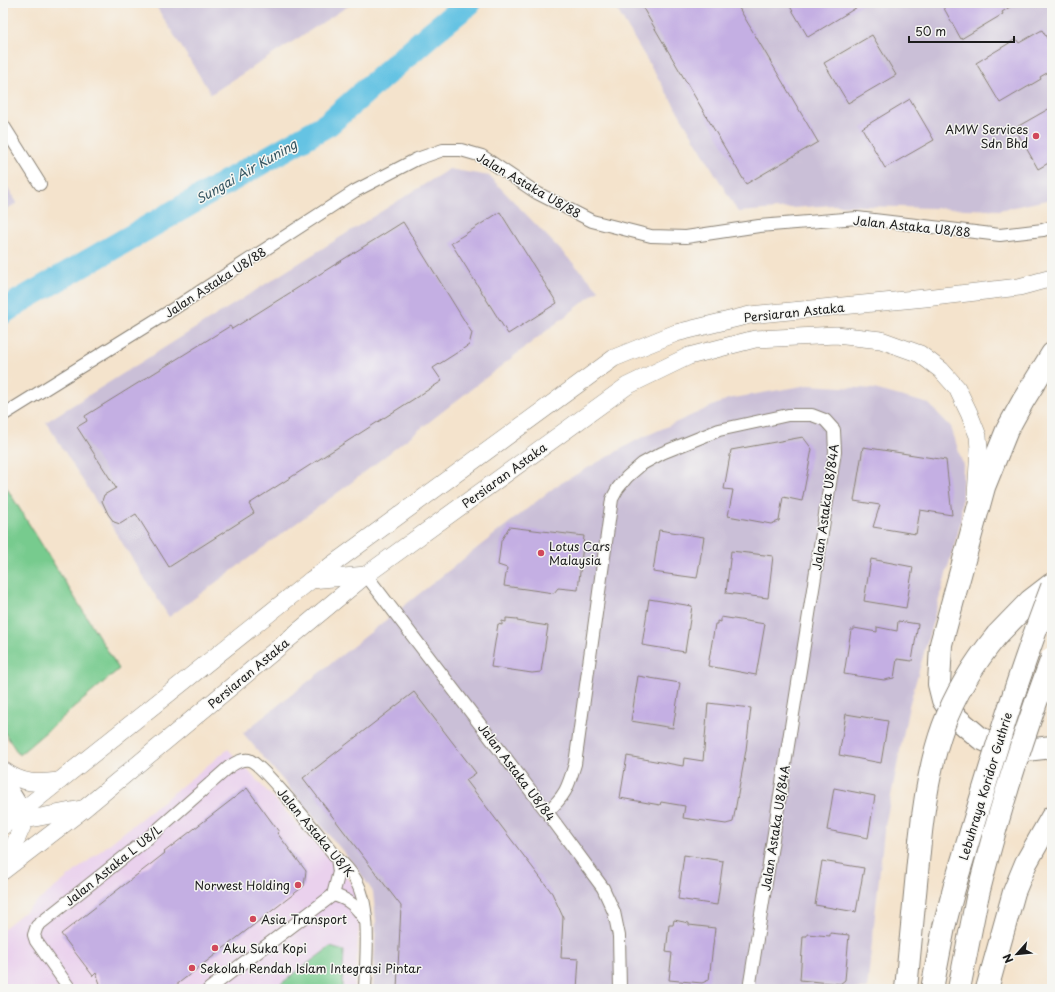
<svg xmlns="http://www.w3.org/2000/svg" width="1055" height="992" font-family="'Playpen Sans',sans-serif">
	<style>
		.built { fill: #ead1ed }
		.industrial { fill: #cabfd7 }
		.green { fill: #77cb8e; stroke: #4a7455 }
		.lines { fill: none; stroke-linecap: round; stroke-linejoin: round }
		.river { stroke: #65c3e3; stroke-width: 25 }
		.building { fill: #c4afe3 }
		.minor-casing { stroke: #888074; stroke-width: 14 }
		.secondary-casing { stroke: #888074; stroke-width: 18 }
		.motorway-casing { stroke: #888074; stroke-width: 24 }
		.minor { stroke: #fff; stroke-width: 12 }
		.secondary { stroke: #fff; stroke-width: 17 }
		.motorway { stroke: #fff; stroke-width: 22 }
		.motorway-bridge-casing { stroke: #888074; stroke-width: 24; stroke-linecap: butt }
		.motorway-bridge { stroke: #fff; stroke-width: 22 }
		.poi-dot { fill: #d1495b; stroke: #f6f6f2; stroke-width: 1.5 }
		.labels { text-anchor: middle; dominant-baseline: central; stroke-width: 3; stroke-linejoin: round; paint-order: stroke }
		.poi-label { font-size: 12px; fill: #1c1c1c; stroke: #f6f6f2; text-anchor: start }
		.street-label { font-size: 12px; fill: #1c1c1c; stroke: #f6f6f2 }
		.water-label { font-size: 13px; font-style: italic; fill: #365662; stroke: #f6f6f2 }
	</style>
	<rect width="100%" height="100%" fill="#f6f6f2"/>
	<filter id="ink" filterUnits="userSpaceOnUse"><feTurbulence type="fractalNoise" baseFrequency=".025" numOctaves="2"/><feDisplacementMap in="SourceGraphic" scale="8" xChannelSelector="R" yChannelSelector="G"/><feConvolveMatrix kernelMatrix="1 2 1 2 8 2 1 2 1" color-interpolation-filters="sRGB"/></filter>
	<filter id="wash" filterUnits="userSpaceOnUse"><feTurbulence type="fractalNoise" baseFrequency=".012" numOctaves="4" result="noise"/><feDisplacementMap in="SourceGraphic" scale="16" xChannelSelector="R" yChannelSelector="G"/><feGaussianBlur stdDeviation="0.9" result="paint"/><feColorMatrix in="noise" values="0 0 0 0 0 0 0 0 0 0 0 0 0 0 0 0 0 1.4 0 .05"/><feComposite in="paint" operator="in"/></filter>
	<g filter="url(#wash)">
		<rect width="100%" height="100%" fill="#f4e3cc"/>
		<polygon class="built" points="228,749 352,883 358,896 359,927 354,989 3,989 3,929"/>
		<g class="industrial">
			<polygon points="154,3 353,3 211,94"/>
			<polygon points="613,3 1052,3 1052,199 999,210 833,205 738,212"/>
			<polygon points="449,169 489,176 599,290 348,485 169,617 46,422"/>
			<polygon points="3,181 17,203 3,211"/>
			<polygon points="808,385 874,389 929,404 951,427 963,465 961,521 909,706 884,831 867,989 373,989 376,921 373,892 357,868 243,733 556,486 637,440 728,399"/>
		</g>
		<g class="green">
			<polygon points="3,482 119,669 19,755 3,730"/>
			<polygon points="330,947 344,951 342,989 274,989"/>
		</g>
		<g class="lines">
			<polyline class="river" points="3,312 18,302 328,124 433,32 469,3"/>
		</g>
		<g id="blocks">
			<g class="building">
				<polygon points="640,3 736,3 818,142 746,184"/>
				<polygon points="788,3 864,3 808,37"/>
				<polygon points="941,3 1016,3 1002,12 1003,14 961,39"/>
				<polygon points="1042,30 1048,40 1052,38 1052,70 1040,77 1041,79 1000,103 976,63 1016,39 1019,43"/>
				<polygon points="872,35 896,75 848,103 824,63"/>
				<polygon points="910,99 934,140 885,168 862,128"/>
				<polygon points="1052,107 1052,161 1038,169 1015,128"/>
				<polygon points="500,212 557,303 508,334 451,243"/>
				<polygon points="403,222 472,333 469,345 433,368 442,381 249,504 254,513 169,567 136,514 120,524 114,522 108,514 102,501 104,495 116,488 77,427 87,421 85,416 230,326 232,329"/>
				<polygon points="803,437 812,449 802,501 783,497 779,521 771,524 728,516 733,490 724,489 731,450"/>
				<polygon points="863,447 946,460 952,515 920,510 916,534 873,527 880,505 854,501"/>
				<polygon points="509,527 584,536 578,590 558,588 554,593 504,586 507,568 498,565 501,541"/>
				<polygon points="659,530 704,537 697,578 653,572"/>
				<polygon points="731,551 773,556 768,598 726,593"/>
				<polygon points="871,559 913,567 906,608 864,601"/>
				<polygon points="649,599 692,606 685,652 642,645"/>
				<polygon points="721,617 765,624 756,675 708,666 715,624 717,624 717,621 721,622"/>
				<polygon points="506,618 517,619 517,621 548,626 541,672 532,673 491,667 498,624 502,625 502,621 506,622"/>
				<polygon points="898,621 918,624 912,661 897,659 894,678 884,680 844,674 851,630 854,630 854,628 877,632 877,627 897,631"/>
				<polygon points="638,676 680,683 673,728 631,721"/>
				<polygon points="414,692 476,773 466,780 552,893 563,917 561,958 579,959 577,989 397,989 401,906 303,778"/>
				<polygon points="708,703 751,708 746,750 733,822 726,824 683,818 685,806 661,802 660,805 620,798 627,756 683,766 684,758 703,761"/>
				<polygon points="846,714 888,721 881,763 839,755"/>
				<polygon points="247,788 279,832 277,833 306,871 304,886 171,989 102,989 96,973 93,976 61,934 165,853 164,852"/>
				<polygon points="834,788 875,796 868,838 827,830"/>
				<polygon points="684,855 723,861 717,905 678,899"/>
				<polygon points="822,861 864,868 856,912 815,905"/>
				<polygon points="674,920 689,923 689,925 715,928 709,980 702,983 669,980 672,953 666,952 669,925 673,925"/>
				<polygon points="830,933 849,935 845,980 840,984 800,980 803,936 807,936 807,934 830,936"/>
			</g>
		</g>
	</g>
	<g filter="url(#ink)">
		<use href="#blocks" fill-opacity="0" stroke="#888074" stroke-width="1"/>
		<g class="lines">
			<g class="minor-casing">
				<g id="minor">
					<polyline points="3,125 40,184"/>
					<polyline points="3,415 167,313 355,191 417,159 443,150 461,150 482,156 537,193 592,221 651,236 686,237 759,226 857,218 1000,235 1043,230 1052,227"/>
					<polyline points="366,575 547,812 603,888 614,912 619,936 620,989"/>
					<polyline points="3,775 24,809"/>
					<polyline points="3,794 16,815"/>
					<path d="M547,812C566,795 568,787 575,764L612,499L618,488L627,477L642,464L662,453L719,430L788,415H812L825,420L834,430L835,452L749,989"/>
					<path d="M333,895C349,899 357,907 365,920"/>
					<path d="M70,989L36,941L34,935L37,926L147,839L229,767C235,763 241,759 249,760C262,763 325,843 337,858C344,864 350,871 355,879C372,907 366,957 365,989"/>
					<polyline points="209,989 333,895 339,872 337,858"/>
				</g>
			</g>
			<g class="secondary-casing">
				<g id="secondary">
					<polyline points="311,580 366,575"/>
					<path d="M3,770C22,784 37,784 59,781"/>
					<polyline points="16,815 25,820 81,809"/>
					<polyline points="3,826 311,580 614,358 676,333 750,315 925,298 1019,287 1052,278"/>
					<polyline points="3,870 25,820 26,815 24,809"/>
					<polyline points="3,871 85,808 366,575 627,386 689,356 755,339 836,335 881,340 920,354 941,370 957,388 969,413 978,436 979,449 976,496"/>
				</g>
			</g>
			<g class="motorway-casing">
				<g id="motorway">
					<polyline points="1052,354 1023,401 1007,430 984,487 941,644 939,684 943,700 953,715 980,738 1002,748 1026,750 1052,747"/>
					<polyline points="997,635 1030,601 1052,584"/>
					<polyline points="906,989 920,841"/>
					<polyline points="932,989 944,927 955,885"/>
					<polyline points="959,989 977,898"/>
					<polyline points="987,989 1014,892 1026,863 1052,817"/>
				</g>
			</g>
			<use href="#minor" class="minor"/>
			<use href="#secondary" class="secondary"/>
			<use href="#motorway" class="motorway"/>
			<g class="motorway-bridge-casing">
				<g id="motorway-bridge">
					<path d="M920,841C924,803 930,763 943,727C955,694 975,662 997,635"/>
					<path d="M955,885C985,785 1014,685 1052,587"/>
					<path d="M977,898C997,817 1023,736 1052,658"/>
				</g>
			</g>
			<use href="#motorway-bridge" class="motorway-bridge"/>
		</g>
	</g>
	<g class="poi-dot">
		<circle cx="1036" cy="136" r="4"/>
		<circle cx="541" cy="553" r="4"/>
		<circle cx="298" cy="885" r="4"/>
		<circle cx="253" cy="919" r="4"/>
		<circle cx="215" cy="948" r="4"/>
		<circle cx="192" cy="968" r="4"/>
	</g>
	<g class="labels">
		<g class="poi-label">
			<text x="1028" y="129" text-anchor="end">AMW Services<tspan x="1028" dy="14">Sdn Bhd</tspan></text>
			<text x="549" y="546">Lotus Cars<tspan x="549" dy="14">Malaysia</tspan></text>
			<text x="290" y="885" text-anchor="end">Norwest Holding</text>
			<text x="261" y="919">Asia Transport</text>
			<text x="223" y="948">Aku Suka Kopi</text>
			<text x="200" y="968">Sekolah Rendah Islam Integrasi Pintar</text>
		</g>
		<g class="street-label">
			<text transform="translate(529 185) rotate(30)">Jalan Astaka U8/88</text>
			<text transform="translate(912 226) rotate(6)">Jalan Astaka U8/88</text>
			<text transform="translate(215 282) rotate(-33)">Jalan Astaka U8/88</text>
			<text transform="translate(794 312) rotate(-6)">Persiaran Astaka</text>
			<text transform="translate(504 475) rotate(-36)">Persiaran Astaka</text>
			<text transform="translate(825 507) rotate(-82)">Jalan Astaka U8/84A</text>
			<text transform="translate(248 673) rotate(-40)">Persiaran Astaka</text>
			<text transform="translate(517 772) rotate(53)">Jalan Astaka U8/84</text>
			<text transform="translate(985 786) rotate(-73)">Lebuhraya Koridor Guthrie</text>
			<text transform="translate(775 828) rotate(-81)">Jalan Astaka U8/84A</text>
			<text transform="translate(316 832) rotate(50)">Jalan Astaka U8/K</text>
			<text transform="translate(113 865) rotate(-39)">Jalan Astaka L U8/L</text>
		</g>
		<g class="water-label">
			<text transform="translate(246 171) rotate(-30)">Sungai Air Kuning</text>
		</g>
	</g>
	<rect width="1055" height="992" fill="none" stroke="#f6f6f2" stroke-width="16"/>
	<g transform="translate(1017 954) rotate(243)" stroke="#f6f6f2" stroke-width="3" paint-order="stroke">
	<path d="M0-3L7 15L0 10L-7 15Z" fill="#1c1c1c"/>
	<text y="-6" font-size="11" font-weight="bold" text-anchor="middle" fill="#1c1c1c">N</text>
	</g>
	<path d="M909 36v6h105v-6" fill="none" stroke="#1c1c1c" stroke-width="2"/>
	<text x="915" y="36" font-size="12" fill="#1c1c1c" stroke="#f6f6f2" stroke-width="3" paint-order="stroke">50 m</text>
</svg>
